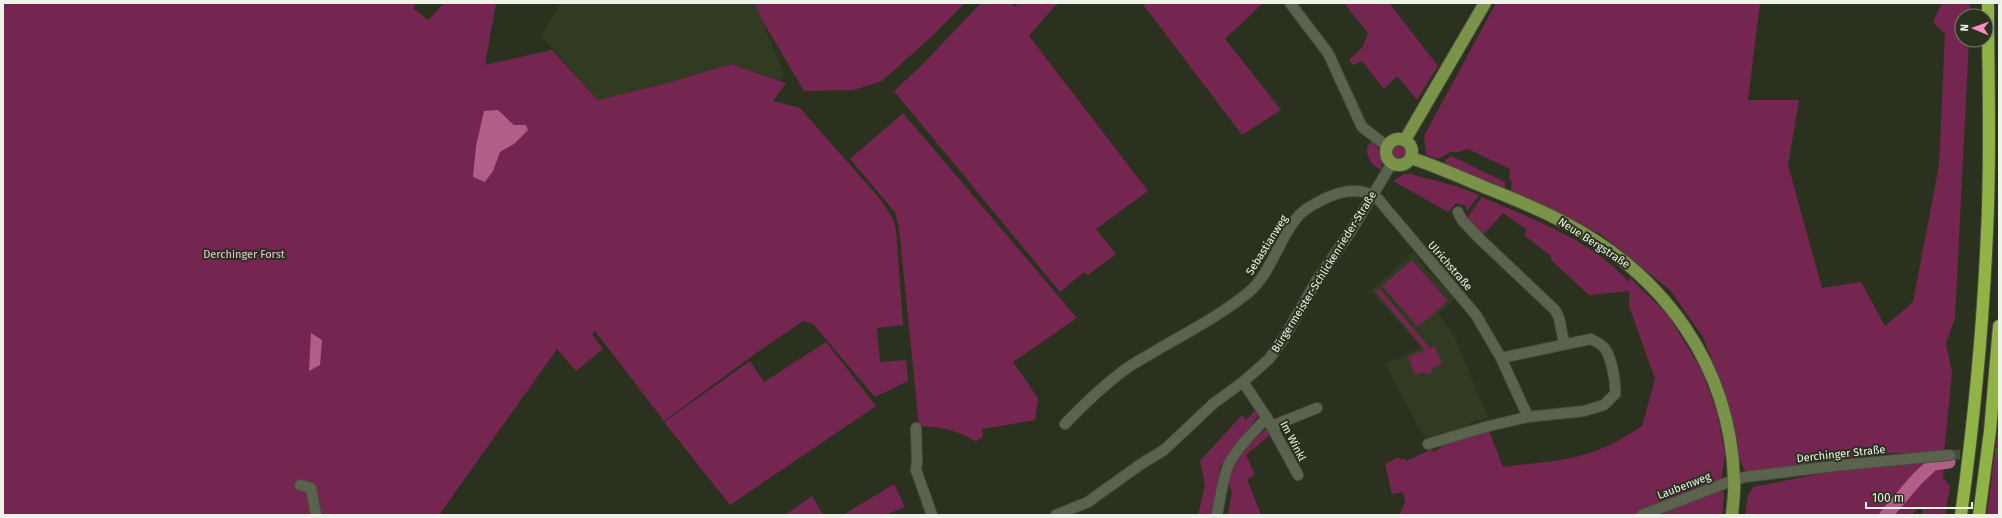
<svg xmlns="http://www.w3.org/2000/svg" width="2002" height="518" font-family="'Fira Sans',sans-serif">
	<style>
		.built { fill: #313b21 }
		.green { fill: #742651; fill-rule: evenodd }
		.water { fill: #b25e89 }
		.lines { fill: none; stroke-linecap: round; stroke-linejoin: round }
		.river { stroke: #b25e89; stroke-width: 13 }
		.minor-tunnel { stroke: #474e3c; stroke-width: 10; stroke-dasharray: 10 5; stroke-linecap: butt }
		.minor-casing { stroke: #484d3d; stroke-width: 12 }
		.major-casing { stroke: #484d3d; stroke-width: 14 }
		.highway-casing { stroke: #484d3d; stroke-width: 14 }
		.minor { stroke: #5b634e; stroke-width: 10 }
		.major { stroke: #7b9349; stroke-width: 12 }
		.highway { stroke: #91b346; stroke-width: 12 }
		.labels { text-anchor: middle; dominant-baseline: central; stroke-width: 4; stroke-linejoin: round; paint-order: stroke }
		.street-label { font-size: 11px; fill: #eef3e7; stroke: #2a311e }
		.park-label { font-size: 11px; fill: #f3c4da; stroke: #2a311e }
	</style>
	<rect width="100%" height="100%" fill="#2a311e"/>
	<g class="built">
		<polygon points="561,3 755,3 783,72 782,81 731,64 671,82 598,100 541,36"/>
		<polygon points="1414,251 1421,264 1455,299 1438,314 1454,336 1488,417 1468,424 1468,428 1433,441 1424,437 1385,364 1421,347 1371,291"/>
	</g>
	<g class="green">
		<path d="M3,3H416L413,8L428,20L444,3H496L485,65L552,50L598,100L671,82L731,64L786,83L773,101L800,108L881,200L892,217L896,229L903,325L877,328L880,362L906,360L908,381L875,397L813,324L803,321L759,351L664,421L595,331L592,334L603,349L576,371L557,349L439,515H3ZM498,110L514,125H526L514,144L500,152Z"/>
		<polygon points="755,3 965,3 930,38 882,81 854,90 804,91 761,18"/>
		<polygon points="981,3 1012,3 1014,7 1020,3 1059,3 1054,7 1029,36 1148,191 1096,229 1116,254 1088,275 1084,272 1060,292 894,91 922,65"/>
		<polygon points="1142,3 1263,3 1225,39 1281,110 1242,135"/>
		<polygon points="1344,3 1389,3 1438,66 1417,100 1397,76 1384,89 1362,61 1353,65 1349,60 1362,48 1368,33"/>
		<polygon points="1496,3 1760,3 1748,100 1799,100 1788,165 1822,288 1861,282 1885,326 1913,302 1939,165 1945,34 1933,22 1942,3 1970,3 1970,16 1962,16 1962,40 1969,40 1955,318 1946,344 1952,372 1944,454 1892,453 1746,472 1740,462 1735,437 1721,384 1703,337 1670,290 1602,235 1511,191 1512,182 1509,178 1510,169 1468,149 1458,152 1450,152 1438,159 1426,155 1424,136"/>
		<path d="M903,113L1077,318L1013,362L1038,398L1035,420L982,429L983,437L976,441C958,431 939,426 919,426L899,228L895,212L850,159Z"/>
		<path d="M1372,141C1381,148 1383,159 1381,170C1371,165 1367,158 1367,147Z"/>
		<circle cx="1399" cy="152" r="10"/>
		<polygon points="1451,156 1499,179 1505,182 1505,188 1445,164 1445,160"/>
		<polygon points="1404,174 1411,174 1459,187 1479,195 1467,211 1466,206 1456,203 1448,212 1393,181"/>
		<path d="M1482,197C1534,220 1590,239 1629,282V277L1668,315L1701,369L1717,412L1725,455L1722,473L1724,497L1722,515H1399L1405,502L1403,492L1392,494L1385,464L1399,457L1400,460L1404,458L1406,461L1432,449L1434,452L1445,445L1489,431L1503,467C1533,463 1564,462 1592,452C1609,447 1627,436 1642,426L1655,379L1629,306V291L1589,295L1551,260V256L1524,235L1527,230L1503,213L1482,236L1466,219Z"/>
		<polygon points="1412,260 1448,301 1418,327 1382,286"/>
		<polygon points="1379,288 1430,348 1435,346 1442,364 1432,368 1432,373 1427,375 1424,372 1415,375 1408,357 1425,350 1375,291"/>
		<polygon points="826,342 876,406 730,505 664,422 750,361 764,382"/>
		<polygon points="1255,410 1258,416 1220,467 1213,515 1198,515 1205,485 1200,461 1242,415 1246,420"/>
		<polygon points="1999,419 1999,515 1987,515"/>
		<path d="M1267,428L1271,434L1246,455L1255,475L1247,479L1261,515H1228L1232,492L1228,483C1235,459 1249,444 1267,428Z"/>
		<polygon points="1944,459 1943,477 1950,486 1945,515 1922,515 1923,510 1920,506 1911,515 1745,515 1748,495 1753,487 1849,468"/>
		<polygon points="894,484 905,507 885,515 843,515"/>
		<polygon points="812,496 823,515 785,515"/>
	</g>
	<g class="water">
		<polygon points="498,110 514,125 526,125 528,130 514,144 500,152 493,171 485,182 473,177 476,146 484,111"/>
		<polygon points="311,333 322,340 320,365 309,371"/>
	</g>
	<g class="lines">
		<polyline class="river" points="1886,515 1917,479 1933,464 1949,462"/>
		<polyline class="minor-tunnel" points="1950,455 1999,453"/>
		<g class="minor-casing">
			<g id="minor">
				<polyline points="1290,3 1328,53 1362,127 1387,146"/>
				<polyline points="1458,212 1462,220 1480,239 1555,310 1559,318 1564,343"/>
				<polyline points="1243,382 1267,418 1298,475"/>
				<path d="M1065,424C1083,405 1103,386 1123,371C1133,363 1146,357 1157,350C1188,332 1221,315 1249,292C1273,272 1283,226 1305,210C1326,196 1356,182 1378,199L1476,315L1501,358L1528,417"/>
				<polyline points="1272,426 1317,408"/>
				<polyline points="916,428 917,461 916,470 932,515"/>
				<path d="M1428,444L1489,426L1528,417L1584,411L1604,405L1615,394C1616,381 1612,362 1606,350C1603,345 1597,342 1591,339L1501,358"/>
				<polyline points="300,485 311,488 316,515"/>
				<polyline points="1056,515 1088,502 1141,464 1164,450 1214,403 1243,382 1269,359 1284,338 1317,280 1351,231 1392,163"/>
				<path d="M1217,515C1220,499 1222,482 1228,466C1236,449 1254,431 1267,418"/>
				<polyline points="1642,515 1734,480 1745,477 1842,465 1950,455"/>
			</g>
		</g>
		<g class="major-casing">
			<g id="major">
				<circle cx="1399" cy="152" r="13"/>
				<polyline points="1405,140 1485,3"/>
				<path d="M1411,158C1436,166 1460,177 1484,187C1512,198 1540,209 1567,224C1665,276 1730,366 1734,479C1735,491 1733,503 1732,515"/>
			</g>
		</g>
		<g class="highway-casing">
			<g id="highway">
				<path d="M1961,515C1974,421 1983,327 1987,232C1991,156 1988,79 1988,3"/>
				<polyline points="1979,515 1990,431 1999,326"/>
			</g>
		</g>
		<use href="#minor" class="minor"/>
		<use href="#major" class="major"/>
		<use href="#highway" class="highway"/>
	</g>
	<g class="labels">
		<g class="street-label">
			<text transform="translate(1594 243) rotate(33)">Neue Bergstraße</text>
			<text transform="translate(1267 245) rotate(-58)">Sebastianweg</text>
			<text transform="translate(1450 266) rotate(49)">Ulrichstraße</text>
			<text transform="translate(1324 272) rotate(-58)">Bürgermeister-Schlickenrieder-Straße</text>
			<text transform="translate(1293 441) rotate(63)">Im Winkl</text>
			<text transform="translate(1841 454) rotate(-6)">Derchinger Straße</text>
			<text transform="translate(1684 486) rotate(-21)">Laubenweg</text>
		</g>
		<g class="park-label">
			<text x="244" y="254">Derchinger Forst</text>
		</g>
	</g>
	<rect width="2002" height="518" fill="none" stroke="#eef3e7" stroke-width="8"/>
	<g transform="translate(1974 28) rotate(272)"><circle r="19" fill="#2a311e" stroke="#787f6e"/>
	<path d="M0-3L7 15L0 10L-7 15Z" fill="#fb8fc5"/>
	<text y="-6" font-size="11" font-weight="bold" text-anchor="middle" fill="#eef3e7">N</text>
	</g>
	<path d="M1866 502v6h106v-6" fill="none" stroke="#eef3e7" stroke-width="2"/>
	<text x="1872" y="502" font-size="12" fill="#eef3e7" stroke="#2a311e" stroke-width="3" paint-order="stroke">100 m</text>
</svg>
